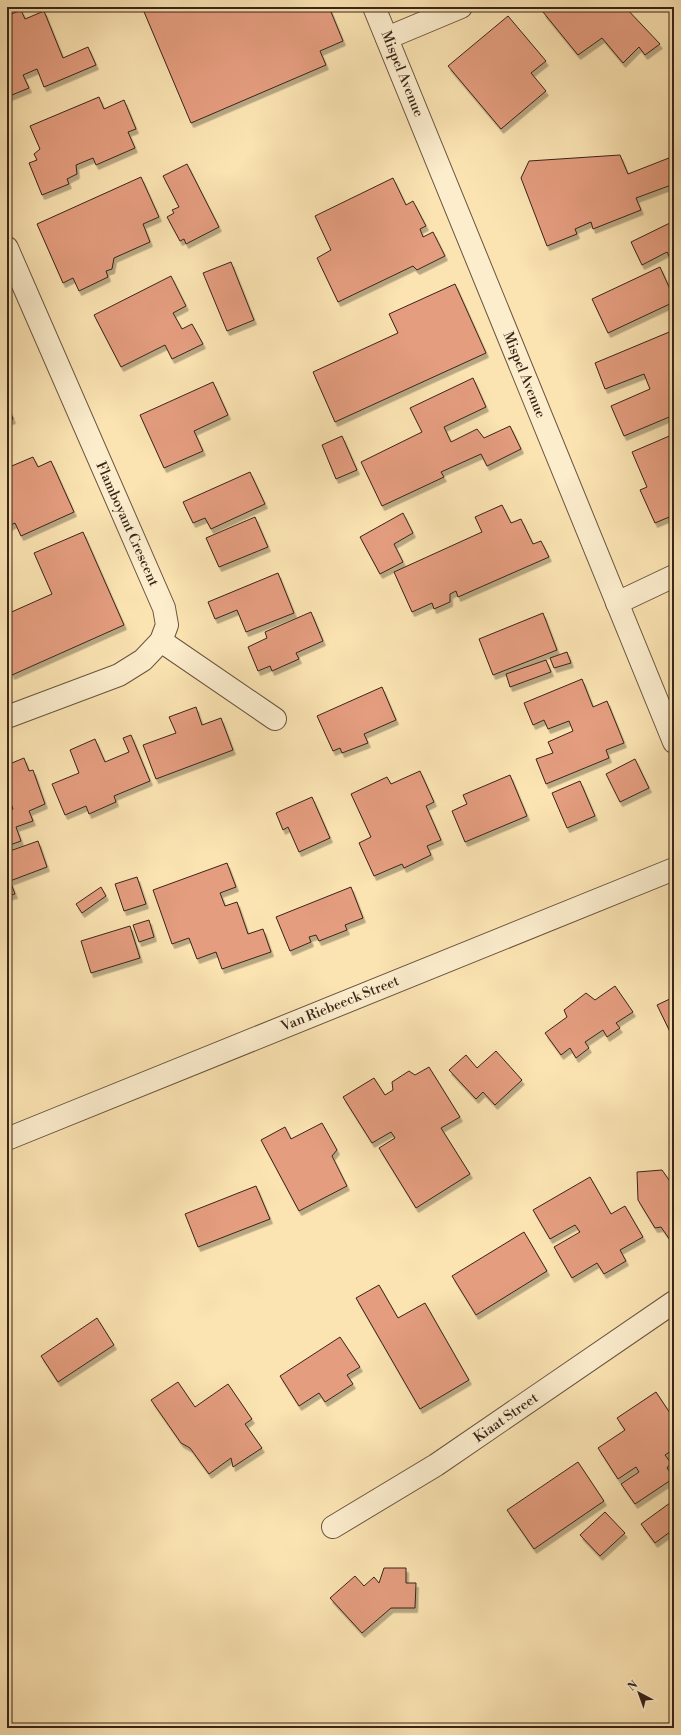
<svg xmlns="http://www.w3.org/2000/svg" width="681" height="1735" font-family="'Libre Bodoni',serif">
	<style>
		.building { fill: #e49d7f; stroke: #392519; filter: url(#shadow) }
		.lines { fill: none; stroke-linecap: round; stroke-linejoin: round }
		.minor-casing { stroke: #6a543f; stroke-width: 24 }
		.minor { stroke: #fcedcd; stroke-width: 22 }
		.labels { text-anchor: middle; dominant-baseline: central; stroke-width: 3.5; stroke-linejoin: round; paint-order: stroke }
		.street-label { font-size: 14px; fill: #392519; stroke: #fcedcd }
	</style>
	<defs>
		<filter id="shadow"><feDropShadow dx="2.5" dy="4.5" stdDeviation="0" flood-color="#0004"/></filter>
	</defs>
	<rect width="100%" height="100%" fill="#fbe3b2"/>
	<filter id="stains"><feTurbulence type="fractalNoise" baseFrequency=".005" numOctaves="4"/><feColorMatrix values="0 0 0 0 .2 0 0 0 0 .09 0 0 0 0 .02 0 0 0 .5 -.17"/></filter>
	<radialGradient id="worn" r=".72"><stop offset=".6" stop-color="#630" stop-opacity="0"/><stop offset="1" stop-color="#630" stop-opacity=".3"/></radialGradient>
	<g class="building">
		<polygon points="142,7 329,7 343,41 320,51 326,65 191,123"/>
		<polygon points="549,7 625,7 660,44 645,55 639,47 623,63 602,38 578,55 543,12"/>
		<polygon points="21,10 25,19 44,11 63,58 88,47 96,65 44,87 37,69 23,75 29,88 7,97 7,16"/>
		<polygon points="508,16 546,61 531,73 546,91 501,129 448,66"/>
		<polygon points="99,97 104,109 124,100 136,129 128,132 135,148 96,165 93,158 76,165 77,174 67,179 69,184 42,195 29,163 37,160 34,154 40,149 30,126"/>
		<polygon points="620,155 628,174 674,156 674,184 636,198 641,210 593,229 591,222 575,229 577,234 547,246 521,178 529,161"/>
		<polygon points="187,164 219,227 186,244 184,239 180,241 167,217 174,213 172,210 179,207 163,176"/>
		<polygon points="141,177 159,217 143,224 150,242 114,258 112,269 106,271 108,277 79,291 73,278 63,283 37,224"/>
		<polygon points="393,178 406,205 413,201 426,226 420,229 423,237 433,232 445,256 417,270 413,266 338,302 317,258 331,250 315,216"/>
		<polygon points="674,221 674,266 667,252 642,265 631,242"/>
		<polygon points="231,262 254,320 227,331 203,273"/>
		<polygon points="660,267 674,298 674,302 608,333 592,299"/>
		<polygon points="171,276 186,306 173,313 182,329 192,324 203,344 172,359 165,345 121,367 94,315"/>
		<polygon points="455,284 486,353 335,422 313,372 398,333 389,314"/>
		<polygon points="674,330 674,415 624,436 611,406 650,389 644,374 605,389 595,363"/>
		<polygon points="473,378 486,407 444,427 451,442 477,429 484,438 510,426 521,449 487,466 481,454 441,472 444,477 382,506 361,462 422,432 410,408"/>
		<polygon points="213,382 228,415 194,431 203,451 164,468 140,415"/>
		<polygon points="7,404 13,419 7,421"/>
		<polygon points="674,434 674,515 655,523 640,490 647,487 632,452"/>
		<polygon points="342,436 357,470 336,479 322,445"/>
		<polygon points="33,457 38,467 51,461 74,512 21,536 15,523 7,527 7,468"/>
		<polygon points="250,472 265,504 211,529 205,518 193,523 183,502"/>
		<polygon points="502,505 511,523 521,519 533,544 541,541 549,557 458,597 456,591 450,594 450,602 434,609 432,603 412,612 394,572 482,532 475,517"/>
		<polygon points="403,513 413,533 394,544 403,562 380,574 360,537"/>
		<polygon points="255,517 268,547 219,567 206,538"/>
		<polygon points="83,532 124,625 12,675 7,665 7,614 52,594 34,553"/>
		<polygon points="278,573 294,613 246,632 237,610 215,619 208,602"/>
		<polygon points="311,612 323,641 296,653 299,659 272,671 270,666 258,671 248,647 267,638 265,632"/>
		<polygon points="543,613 557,650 493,675 479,639"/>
		<polygon points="567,652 571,663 554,668 550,658"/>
		<polygon points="546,660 551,672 510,687 506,674"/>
		<polygon points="582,679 593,707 607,701 624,743 606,750 609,758 546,784 536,759 553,753 548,742 573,731 569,721 548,729 544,720 533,725 524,703"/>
		<polygon points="382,687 396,720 364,734 368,743 342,753 340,748 333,751 317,716"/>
		<polygon points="196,707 202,725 221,718 233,750 156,779 143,745 176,733 169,717"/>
		<polygon points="131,735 150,781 114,796 116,802 89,814 86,806 65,815 52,784 79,773 70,750 95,739 105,762 129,752 123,738"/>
		<polygon points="24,758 29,771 33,770 45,804 29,811 33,821 16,827 21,841 7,846 7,811 13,809 7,793 7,765"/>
		<polygon points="635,759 649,788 620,802 606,774"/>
		<polygon points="420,771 434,802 426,806 441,840 427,846 431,855 404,868 402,864 374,876 359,843 371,837 351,794 387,777 391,784"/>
		<polygon points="510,775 527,816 465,842 452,811 467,804 463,795"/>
		<polygon points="580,781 595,816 567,828 552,793"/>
		<polygon points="312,797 330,838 299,852 288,827 283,830 276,813"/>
		<polygon points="38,841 47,867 10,881 15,894 7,896 7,852"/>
		<polygon points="227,863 236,887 220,893 225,906 237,902 248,934 263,929 271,952 222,969 216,952 197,959 189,938 172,944 153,890"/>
		<polygon points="137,877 146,904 124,911 115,884"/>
		<polygon points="101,887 106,896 82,913 76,904"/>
		<polygon points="351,887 363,918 345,925 347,930 319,941 316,935 309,937 311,942 290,951 276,917"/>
		<polygon points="149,920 154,937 139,942 133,925"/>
		<polygon points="130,926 140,958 91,973 81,941"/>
		<polygon points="615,986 633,1012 616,1023 620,1028 607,1037 603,1030 585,1042 589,1048 576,1058 570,1048 561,1055 545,1033 567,1017 564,1010 586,993 595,1000"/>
		<polygon points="674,997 674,1040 657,1005"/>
		<polygon points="496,1051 522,1080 495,1105 483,1092 476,1099 449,1070 466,1055 477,1068"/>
		<polygon points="429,1067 460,1117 441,1128 470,1174 416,1208 379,1148 395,1138 391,1132 372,1143 343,1097 374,1078 385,1095 393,1090 392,1082 409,1071 415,1075"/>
		<polygon points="322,1123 337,1150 332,1156 347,1186 299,1211 261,1140 285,1127 291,1139"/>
		<polygon points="662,1170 674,1187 674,1238 670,1240 661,1227 655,1228 638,1200 637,1172"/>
		<polygon points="590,1177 611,1214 625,1206 643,1237 620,1250 626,1261 604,1274 597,1263 572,1278 554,1247 580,1232 575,1225 550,1239 533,1210"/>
		<polygon points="256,1186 270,1219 198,1247 185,1214"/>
		<polygon points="524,1232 547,1271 476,1315 452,1276"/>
		<polygon points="379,1285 398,1318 425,1303 469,1380 420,1409 356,1298"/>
		<polygon points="97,1318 114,1345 58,1382 41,1356"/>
		<polygon points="340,1337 360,1367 347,1375 353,1384 325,1402 319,1393 299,1406 280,1376"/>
		<polygon points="178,1382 195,1407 228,1384 252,1419 245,1424 262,1448 233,1467 231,1458 209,1474 190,1448 181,1443 151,1400"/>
		<polygon points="656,1392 674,1419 674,1449 665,1455 671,1463 667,1468 674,1478 635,1504 621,1484 639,1472 636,1467 618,1479 598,1448 625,1430 617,1418"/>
		<polygon points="578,1462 604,1501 534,1549 507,1510"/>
		<polygon points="674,1500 674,1529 655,1543 641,1524"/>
		<polygon points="605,1512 625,1533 600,1556 580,1535"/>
		<polygon points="384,1568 406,1568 406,1583 416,1583 415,1608 391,1608 362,1633 330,1598 355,1576 364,1586 374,1577 379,1583"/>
	</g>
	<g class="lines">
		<g class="minor-casing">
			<g id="minor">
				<polyline points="374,7 674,742"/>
				<polyline points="387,38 461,7"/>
				<polyline points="7,248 164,608 167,625 161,641 143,660 119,675 7,717"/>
				<polyline points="617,603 674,576"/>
				<polyline points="161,641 275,719"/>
				<polyline points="7,1139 674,869"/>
				<polyline points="333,1527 436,1465 674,1302"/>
			</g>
		</g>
		<use href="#minor" class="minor"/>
	</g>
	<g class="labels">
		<g class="street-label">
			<text transform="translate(402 74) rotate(68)">Mispel Avenue</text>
			<text transform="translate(524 375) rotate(68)">Mispel Avenue</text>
			<text transform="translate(127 524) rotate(66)">Flamboyant Crescent</text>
			<text transform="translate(340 1004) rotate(-22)">Van Riebeeck Street</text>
			<text transform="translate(506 1418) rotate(-35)">Kiaat Street</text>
		</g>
	</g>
	<rect width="681" height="1735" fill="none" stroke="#fbe3b2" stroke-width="24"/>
	<rect x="8" y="8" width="665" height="1719" fill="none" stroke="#392519" stroke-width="2"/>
	<rect x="12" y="12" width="657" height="1711" fill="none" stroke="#392519"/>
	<g transform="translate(639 1693) rotate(319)" stroke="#fcedcd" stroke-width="3" paint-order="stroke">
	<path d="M0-3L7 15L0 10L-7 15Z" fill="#392519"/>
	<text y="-6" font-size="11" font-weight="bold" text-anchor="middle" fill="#392519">N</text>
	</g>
	<rect width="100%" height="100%" filter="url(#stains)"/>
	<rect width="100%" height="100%" fill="url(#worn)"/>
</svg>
